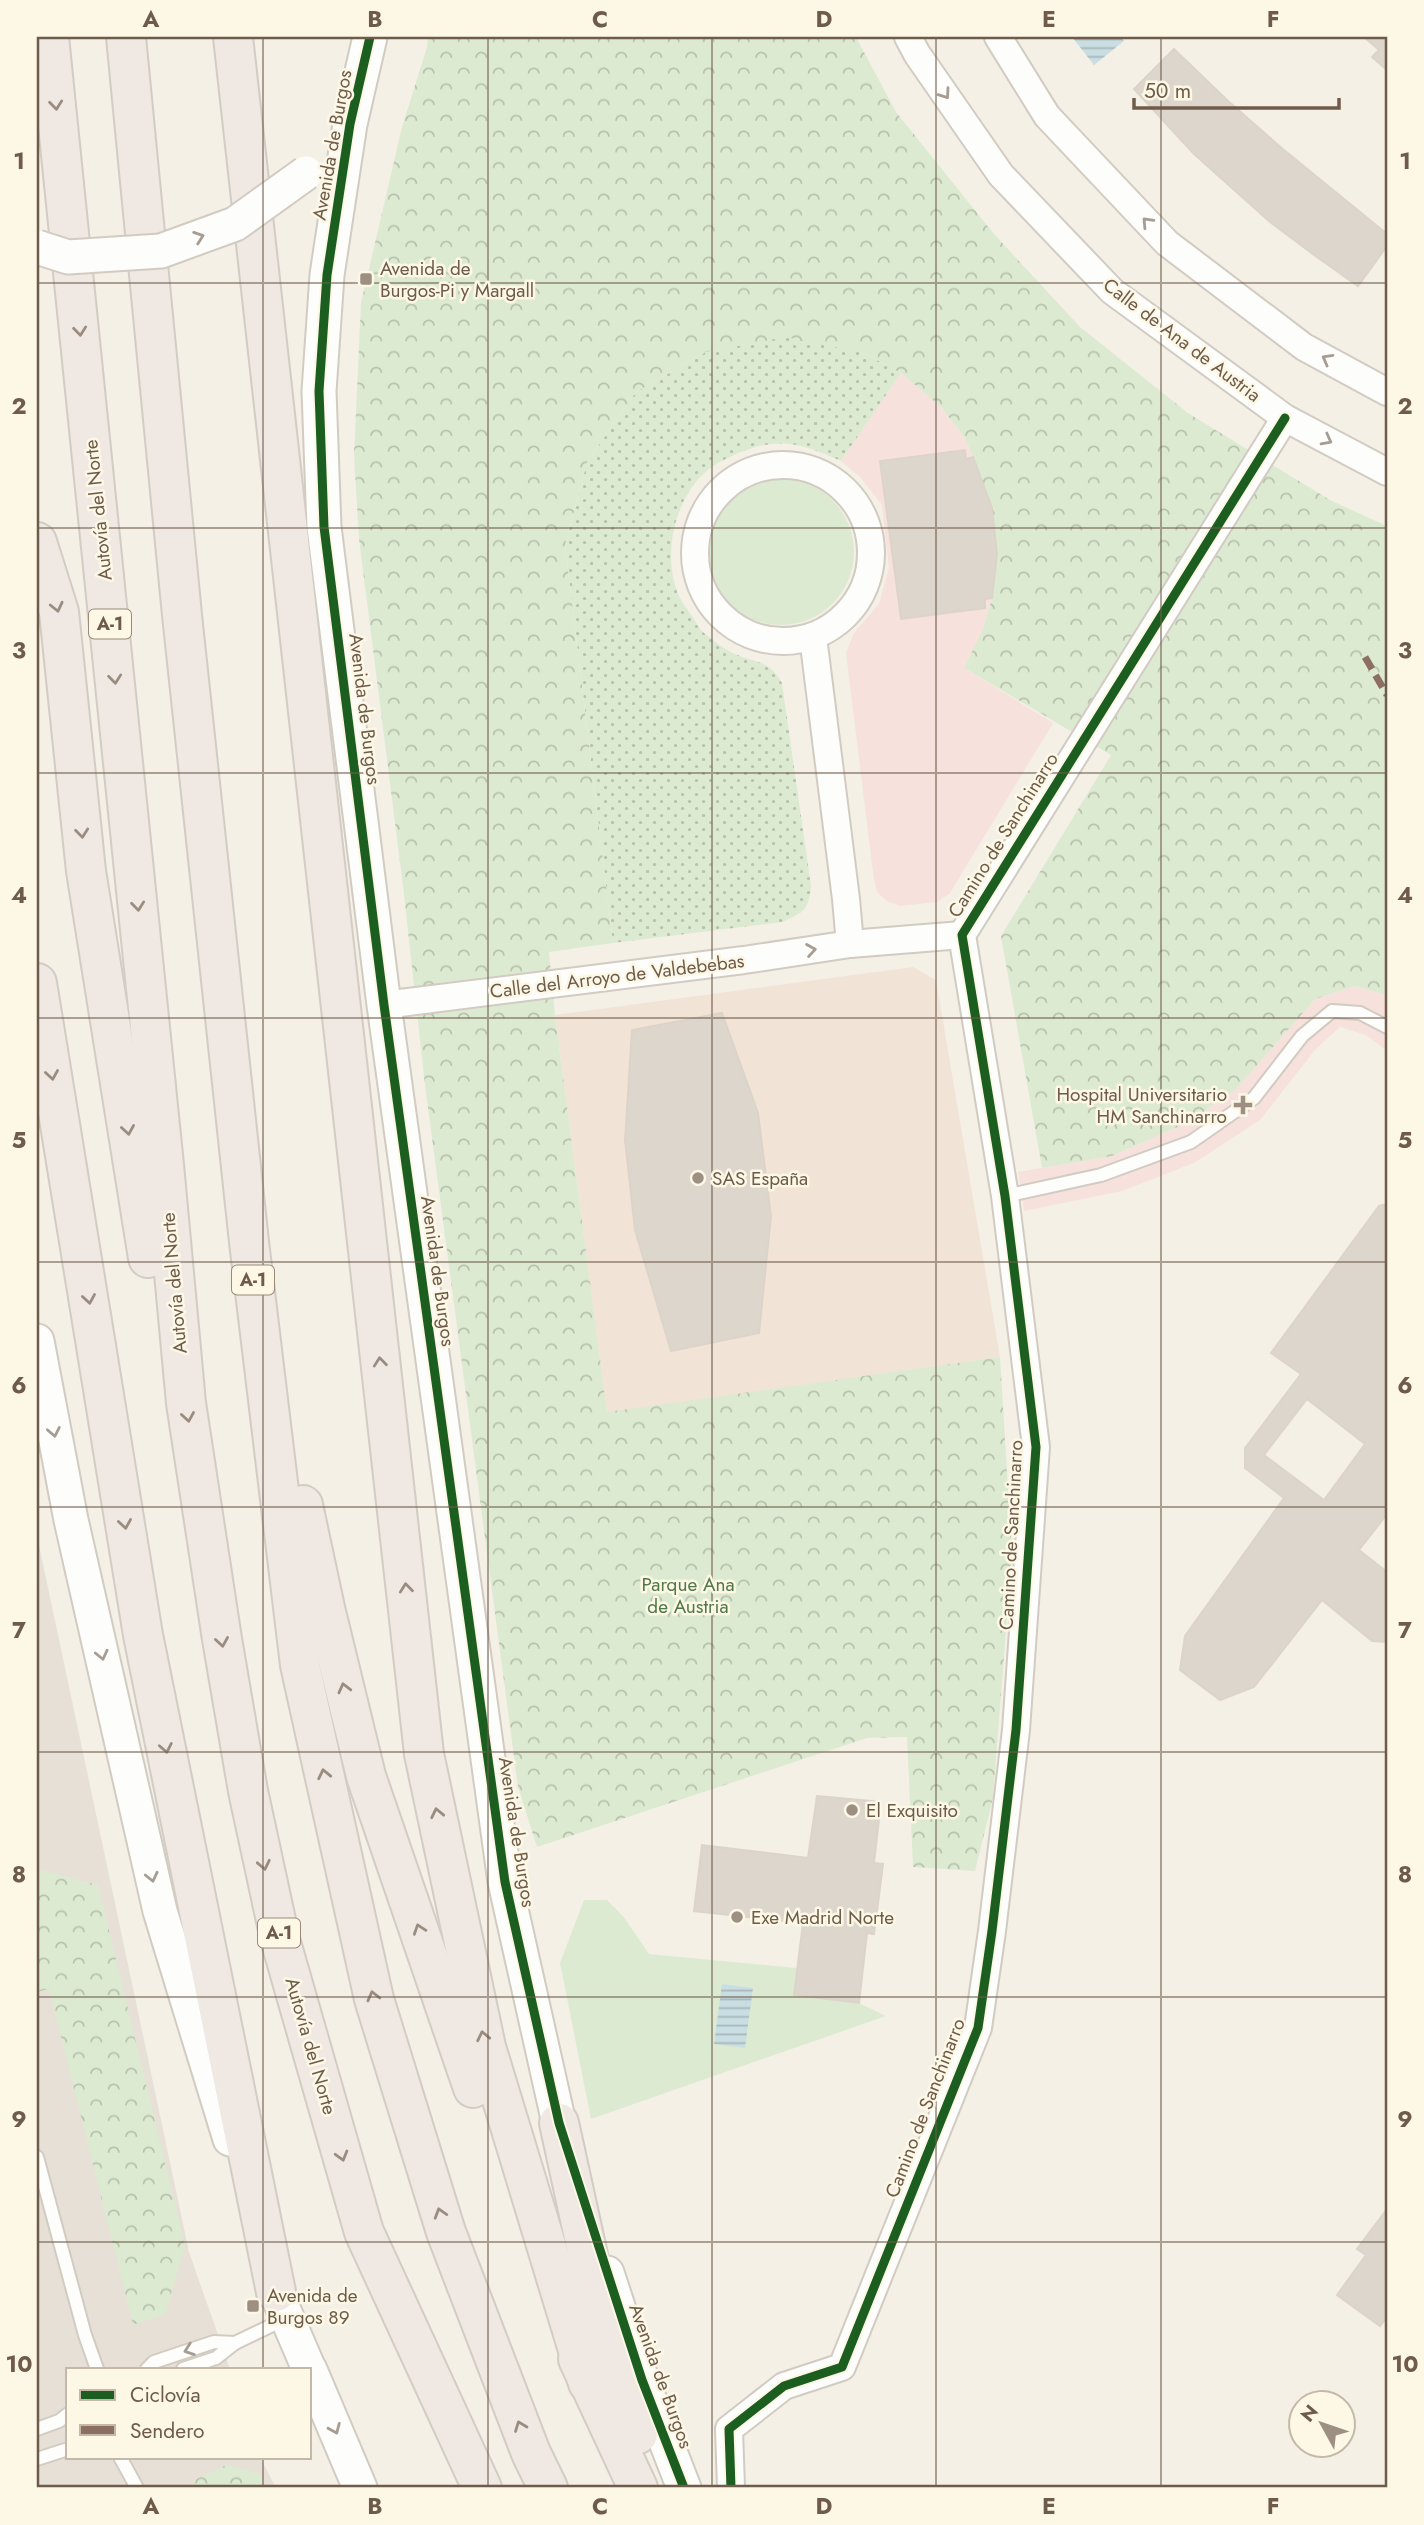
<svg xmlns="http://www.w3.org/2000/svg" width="1424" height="2525" font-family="Jost,sans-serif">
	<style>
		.commercial { fill: #f2e3d7 }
		.industrial { fill: #e6e0d7 }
		.medical { fill: #f6e1dc }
		.grass { fill: url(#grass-dots) }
		.park { fill: url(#park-crowns) }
		.garden { fill: #ddead2 }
		.water { fill: url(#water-rules) }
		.building { fill: #ddd6cc; stroke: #dcd4c9; stroke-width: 2; fill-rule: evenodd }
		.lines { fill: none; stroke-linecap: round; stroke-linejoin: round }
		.service-casing { stroke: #d2cbc2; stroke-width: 16 }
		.minor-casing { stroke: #d2cbc2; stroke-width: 30 }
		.tertiary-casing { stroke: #d2cbc2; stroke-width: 37 }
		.motorway-casing { stroke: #d3ccc4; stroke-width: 42 }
		.service { stroke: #fdfdfb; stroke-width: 12 }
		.minor { stroke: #fdfdfb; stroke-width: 26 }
		.tertiary { stroke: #fdfdfb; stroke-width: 33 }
		.motorway { stroke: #efe8e3; stroke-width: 38 }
		.tertiary-bridge-casing { stroke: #d2cbc2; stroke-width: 37; stroke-linecap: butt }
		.tertiary-bridge { stroke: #fdfdfb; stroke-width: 33 }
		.quiet { stroke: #8d6e63; stroke-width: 7; stroke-dasharray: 14 7; stroke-linecap: butt }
		.cycleway-casing { stroke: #fdf7e6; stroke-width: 13 }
		.cycleway { stroke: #1b5e20; stroke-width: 9 }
		.oneway { stroke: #a79c91 }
		.oneway2 { stroke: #9b8c80 }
		.grid { fill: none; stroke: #6e5b4a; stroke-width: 2; stroke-opacity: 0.55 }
		.poi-dot { fill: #9d8f81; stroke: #fdf7e6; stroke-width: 2.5 }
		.labels { text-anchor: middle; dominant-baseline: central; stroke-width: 5; stroke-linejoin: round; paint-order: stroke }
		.shield { fill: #fdf7e6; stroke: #998a79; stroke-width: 2 }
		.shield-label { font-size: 18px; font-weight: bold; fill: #6e5b4a }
		.street-label { font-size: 19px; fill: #6e5b4a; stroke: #fdf7e6 }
		.poi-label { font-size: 19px; fill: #6e5b4a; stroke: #fdf7e6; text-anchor: start }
		.park-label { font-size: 19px; fill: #4f7946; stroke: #fdf7e6 }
		.neatline { fill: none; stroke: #6e5b4a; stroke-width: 2.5 }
		.grid-label { font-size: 23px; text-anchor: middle; font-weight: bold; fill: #6e5b4a }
	</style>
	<defs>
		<pattern id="grass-dots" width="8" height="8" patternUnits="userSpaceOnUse" patternTransform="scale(1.75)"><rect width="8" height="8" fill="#ddead2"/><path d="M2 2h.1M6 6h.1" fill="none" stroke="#b7c1ac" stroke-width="1.8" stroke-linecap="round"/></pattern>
		<pattern id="park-crowns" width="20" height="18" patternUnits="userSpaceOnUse" patternTransform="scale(1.75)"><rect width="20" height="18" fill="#ddead2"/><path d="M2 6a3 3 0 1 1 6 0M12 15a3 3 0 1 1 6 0" fill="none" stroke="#b7c1ac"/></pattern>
		<pattern id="water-rules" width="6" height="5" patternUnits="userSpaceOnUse" patternTransform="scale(1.75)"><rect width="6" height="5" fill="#c9dee2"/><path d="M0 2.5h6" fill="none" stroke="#a7b7b9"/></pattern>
	</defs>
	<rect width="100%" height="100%" fill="#f4f0e6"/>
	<polygon class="commercial" points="913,967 936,980 1000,1357 607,1413 555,1015"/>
	<polygon class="industrial" points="37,1536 189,2252 230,2369 68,2369 68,2457 260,2457 276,2488 37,2488"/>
	<g class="medical">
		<polygon points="901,373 941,407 965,438 978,469 992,508 992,598 982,632 964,668 1053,723 950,893 937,902 900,906 887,901 877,892 874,880 846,653 854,633 879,604 889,568 882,505 860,477 841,461"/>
		<polygon points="1355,986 1387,995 1387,1051 1366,1035 1340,1027 1315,1050 1260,1120 1194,1163 1122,1191 1024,1211 1018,1172 1112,1156 1189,1122 1236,1089 1315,999"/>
	</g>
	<path class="grass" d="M786,336L864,353L901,373L841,461C791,438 769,437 720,462C676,485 659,555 680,598C683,604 688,610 692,616C696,622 699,629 704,633C713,640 725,650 735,654C758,664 768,659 782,683L811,886C809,910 803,913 782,922L613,943L565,545L587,462L636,392L706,352Z"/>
	<g class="park">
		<polygon points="428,37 856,37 896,112 994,234 1080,327 1188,413 1330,500 1387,526 1387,995 1355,986 1315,999 1236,1089 1189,1122 1112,1156 1042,1168 1001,936 1111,755 964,668 983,629 992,598 991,508 978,469 965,438 941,407 901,373 864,353 786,337 706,352 636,392 587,462 565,545 613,943 549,952 555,1015 607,1412 1000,1357 1012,1554 993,1798 975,1871 913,1867 907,1737 867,1738 537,1847 518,1787 425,1085 403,886 359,539 354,455 361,303 402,127 427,47"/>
		<polygon points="37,1869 98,1885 185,2246 165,2314 133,2325 49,1989 37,1992"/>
		<polygon points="226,2465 259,2473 266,2488 195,2488 192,2481"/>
	</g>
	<g class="garden">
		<circle cx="781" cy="552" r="73"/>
		<polygon points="584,1900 607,1900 623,1916 649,1954 797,1968 794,1995 859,2003 886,2016 591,2119 560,1963"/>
	</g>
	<g class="water">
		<polygon points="1072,37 1121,37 1124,41 1094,65"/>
		<polygon points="722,1984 753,1988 745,2048 714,2044"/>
	</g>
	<g class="building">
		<polygon points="1364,37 1387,37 1387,70 1372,57 1379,50"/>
		<polygon points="1174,49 1227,100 1284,150 1387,234 1387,246 1358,286 1314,255 1270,222 1194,154 1134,89"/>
		<polygon points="965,450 966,459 973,457 992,508 997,554 992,598 985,599 985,608 901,619 880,461"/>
		<polygon points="722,1013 758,1113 771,1216 759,1333 671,1351 635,1230 625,1140 632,1030"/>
		<path d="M1387,1204V1514L1359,1550L1387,1572V1642L1372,1641L1322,1600L1254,1687L1220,1700L1180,1670L1185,1636L1284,1498L1245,1468V1448L1301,1374L1271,1353L1379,1206ZM1307,1399L1365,1444L1324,1500L1264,1455Z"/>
		<polygon points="817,1796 881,1802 874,1863 883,1864 874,1934 867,1933 859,2003 794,1995 803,1923 694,1911 702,1845 808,1858"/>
		<polygon points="1387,2209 1387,2317 1380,2326 1337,2295 1366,2255 1357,2249"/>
	</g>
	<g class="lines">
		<g class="service-casing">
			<g id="service">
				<polyline points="1005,1196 1101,1175 1191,1142 1254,1098 1302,1036 1332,1011 1360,1013 1387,1027"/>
				<polyline points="37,2157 85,2335 97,2369"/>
				<polyline points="147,2369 154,2362 214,2342 235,2343"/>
				<polyline points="183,2369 216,2358 235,2343 287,2318"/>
				<polyline points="37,2429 59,2421 68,2414"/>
				<polyline points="120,2457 137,2488"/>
				<polyline points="37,2459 68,2449"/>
			</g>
		</g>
		<g class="minor-casing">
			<g id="minor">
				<polyline points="908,37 917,54 1001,175 1112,291 1285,418 1387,472"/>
				<polyline points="998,37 1047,116 1167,243 1304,347 1387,392"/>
				<circle cx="783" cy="553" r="88"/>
				<polyline points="813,637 846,899 850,944"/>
				<polyline points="384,1005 744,960 850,944 962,935"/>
				<polyline points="731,2488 729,2429 784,2386 842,2367 978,2028 992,1931 1016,1730 1036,1447 1005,1196 962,935 1285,418"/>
			</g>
		</g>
		<g class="tertiary-casing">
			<g id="tertiary">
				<polyline points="370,37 350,124 327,275 319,391 324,527 384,1005 505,1882 559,2123 567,2149"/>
				<polyline points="37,1341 71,1520 160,1911 230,2139"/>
				<polyline points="269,2268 276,2292 309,2369"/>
				<polyline points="607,2273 642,2380 684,2488"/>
				<polyline points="310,2370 360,2488"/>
			</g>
		</g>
		<g class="motorway-casing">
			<g id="motorway">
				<polyline points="49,37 164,1165 186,1403 222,1639 248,1791 280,1939 364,2232 482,2488"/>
				<polyline points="126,37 182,615 249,1242 300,1665 374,1999 446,2232 531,2453 548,2488"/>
				<polyline points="233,37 424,1754 486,2047 588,2383"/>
				<polyline points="37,542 59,612 86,871 148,1258"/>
				<polyline points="37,983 143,1635 276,2292"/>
				<polyline points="303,1505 325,1608 366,1776 473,2088"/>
				<polyline points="559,2123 612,2365 638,2434"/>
				<polyline points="578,2359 638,2488"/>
			</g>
		</g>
		<use href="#service" class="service"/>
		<use href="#minor" class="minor"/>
		<use href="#tertiary" class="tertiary"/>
		<use href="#motorway" class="motorway"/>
		<g class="tertiary-bridge-casing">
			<polyline id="tertiary-bridge" points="37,247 68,257 161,251 235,224 306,173"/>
		</g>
		<use href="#tertiary-bridge" class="tertiary-bridge"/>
		<polyline class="quiet" points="1365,657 1387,695"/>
		<g class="cycleway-casing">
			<g id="cycleway">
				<polyline points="370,37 350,124 327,275 319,391 324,527 384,1005 505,1882 559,2123 642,2380 684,2488"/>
				<polyline points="731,2488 729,2429 784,2386 842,2367 978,2028 992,1931 1016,1730 1036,1447 1005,1196 962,935 1285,418"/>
			</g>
		</g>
		<use href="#cycleway" class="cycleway"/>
	</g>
	<defs><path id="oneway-chevron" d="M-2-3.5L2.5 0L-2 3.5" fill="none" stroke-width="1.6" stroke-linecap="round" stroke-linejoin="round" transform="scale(1.75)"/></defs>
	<g class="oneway">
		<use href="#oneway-chevron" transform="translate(945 94) rotate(55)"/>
		<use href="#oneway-chevron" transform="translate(1147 222) rotate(-133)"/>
		<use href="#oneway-chevron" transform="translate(199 237) rotate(-19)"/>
		<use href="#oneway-chevron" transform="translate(1327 359) rotate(-151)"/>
		<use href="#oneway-chevron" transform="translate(1327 440) rotate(28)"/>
		<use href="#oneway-chevron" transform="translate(811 950) rotate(-9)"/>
		<use href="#oneway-chevron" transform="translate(54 1432) rotate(79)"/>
		<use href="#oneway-chevron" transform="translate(102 1655) rotate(77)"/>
		<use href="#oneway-chevron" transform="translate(152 1877) rotate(77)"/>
		<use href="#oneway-chevron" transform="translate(189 2350) rotate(161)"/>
		<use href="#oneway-chevron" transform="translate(335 2429) rotate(67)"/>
	</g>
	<g class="oneway2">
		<use href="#oneway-chevron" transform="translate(56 105) rotate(84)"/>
		<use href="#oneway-chevron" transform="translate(80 331) rotate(84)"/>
		<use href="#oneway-chevron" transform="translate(57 607) rotate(77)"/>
		<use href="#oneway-chevron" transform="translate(115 679) rotate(84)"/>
		<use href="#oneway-chevron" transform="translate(82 833) rotate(84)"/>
		<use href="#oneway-chevron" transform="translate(138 906) rotate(84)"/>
		<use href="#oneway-chevron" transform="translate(52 1075) rotate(81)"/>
		<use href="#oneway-chevron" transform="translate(128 1130) rotate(81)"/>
		<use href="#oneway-chevron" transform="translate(89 1299) rotate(81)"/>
		<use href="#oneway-chevron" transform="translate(380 1362) rotate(-96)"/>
		<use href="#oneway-chevron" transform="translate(188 1417) rotate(81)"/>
		<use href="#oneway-chevron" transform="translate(125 1524) rotate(81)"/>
		<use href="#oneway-chevron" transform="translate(406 1588) rotate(-96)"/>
		<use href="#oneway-chevron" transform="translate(222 1642) rotate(81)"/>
		<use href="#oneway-chevron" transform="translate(344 1688) rotate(-104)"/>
		<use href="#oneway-chevron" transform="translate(166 1748) rotate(79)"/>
		<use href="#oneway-chevron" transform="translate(324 1774) rotate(-102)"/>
		<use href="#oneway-chevron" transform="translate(437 1813) rotate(-102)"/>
		<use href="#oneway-chevron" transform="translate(264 1865) rotate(78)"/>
		<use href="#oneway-chevron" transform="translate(419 1929) rotate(-109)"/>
		<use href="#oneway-chevron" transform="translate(373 1996) rotate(-104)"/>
		<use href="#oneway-chevron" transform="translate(483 2036) rotate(-102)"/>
		<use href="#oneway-chevron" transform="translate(342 2156) rotate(74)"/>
		<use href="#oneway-chevron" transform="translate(440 2213) rotate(-107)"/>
		<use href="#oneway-chevron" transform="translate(520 2426) rotate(-111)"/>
	</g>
	<path class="grid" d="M263,37V2369M488,37V2488M712,37V2488M936,37V2488M1161,37V2488M37,283H1387M37,528H1387M37,773H1387M37,1018H1387M37,1262H1387M37,1507H1387M37,1752H1387M37,1997H1387M37,2242H1387M263,2457V2488"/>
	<g class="poi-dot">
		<rect x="359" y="272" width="14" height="14" rx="3.5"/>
		<path d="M1239.5 1094.5h7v7h7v7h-7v7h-7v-7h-7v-7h7z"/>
		<circle cx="698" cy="1178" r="7"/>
		<circle cx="852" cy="1810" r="7"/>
		<circle cx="737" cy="1917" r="7"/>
		<rect x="246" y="2299" width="14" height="14" rx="3.5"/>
	</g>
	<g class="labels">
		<g class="shield">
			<rect x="89" y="609.5" width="42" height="29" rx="5"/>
			<rect x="232" y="1265.5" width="42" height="29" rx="5"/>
			<rect x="258" y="1918.5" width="42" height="29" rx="5"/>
		</g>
		<g class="shield-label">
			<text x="110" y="624">A-1</text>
			<text x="253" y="1280">A-1</text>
			<text x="279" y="1933">A-1</text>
		</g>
		<g class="street-label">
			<text transform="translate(332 145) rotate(-80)">Avenida de Burgos</text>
			<text transform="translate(1182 340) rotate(37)">Calle de Ana de Austria</text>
			<text transform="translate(98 510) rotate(-96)">Autovía del Norte</text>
			<text transform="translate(365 709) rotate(83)">Avenida de Burgos</text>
			<text transform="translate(1003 835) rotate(-58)">Camino de Sanchinarro</text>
			<text transform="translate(617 976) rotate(-7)">Calle del Arroyo de Valdebebas</text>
			<text transform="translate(438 1271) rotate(82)">Avenida de Burgos</text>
			<text transform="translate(174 1283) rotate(-95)">Autovía del Norte</text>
			<text transform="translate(1011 1535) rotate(-87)">Camino de Sanchinarro</text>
			<text transform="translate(517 1832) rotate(81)">Avenida de Burgos</text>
			<text transform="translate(311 2046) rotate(74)">Autovía del Norte</text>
			<text transform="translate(925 2108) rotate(-69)">Camino de Sanchinarro</text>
			<text transform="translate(661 2376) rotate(70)">Avenida de Burgos</text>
		</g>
		<g class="poi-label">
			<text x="380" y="268">Avenida de<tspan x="380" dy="22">Burgos-Pi y Margall</tspan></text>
			<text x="1227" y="1094" text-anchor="end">Hospital Universitario<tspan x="1227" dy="22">HM Sanchinarro</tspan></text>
			<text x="712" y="1178">SAS España</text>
			<text x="866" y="1810">El Exquisito</text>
			<text x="751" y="1917">Exe Madrid Norte</text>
			<text x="267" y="2295">Avenida de<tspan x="267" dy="22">Burgos 89</tspan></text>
		</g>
		<g class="park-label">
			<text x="688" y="1584">Parque Ana<tspan x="688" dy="22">de Austria</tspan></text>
		</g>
	</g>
	<rect width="1424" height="2525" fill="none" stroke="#fdf7e6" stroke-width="77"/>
	<rect x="66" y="2368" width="245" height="91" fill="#fdf7e6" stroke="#c4b9a8" stroke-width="2"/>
	<rect x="80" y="2390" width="35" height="10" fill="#1b5e20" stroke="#c4b9a8" stroke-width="2"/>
	<text x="130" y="2402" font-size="21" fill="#6e5b4a">Ciclovía</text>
	<rect x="80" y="2425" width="35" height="10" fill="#8d6e63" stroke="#c4b9a8" stroke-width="2"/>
	<text x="130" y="2438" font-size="21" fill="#6e5b4a">Sendero</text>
	<g transform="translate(1322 2424) rotate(310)"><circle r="33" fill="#fdf7e6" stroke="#c4b9a8" stroke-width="2"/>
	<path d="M0-5L12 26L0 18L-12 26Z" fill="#9d8f81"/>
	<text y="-10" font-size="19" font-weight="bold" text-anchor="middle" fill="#6e5b4a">N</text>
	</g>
	<path d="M1134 98v10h205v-10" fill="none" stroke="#6e5b4a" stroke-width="3.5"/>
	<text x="1144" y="98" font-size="21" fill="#6e5b4a" stroke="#fdf7e6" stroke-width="5" paint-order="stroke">50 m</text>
	<rect x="38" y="38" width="1348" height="2448" class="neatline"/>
	<g class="grid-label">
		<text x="151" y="27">A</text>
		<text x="375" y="27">B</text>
		<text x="600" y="27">C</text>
		<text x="824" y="27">D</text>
		<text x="1049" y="27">E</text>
		<text x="1273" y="27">F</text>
		<text x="19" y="169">1</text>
		<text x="1405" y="169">1</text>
		<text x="19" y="414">2</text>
		<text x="1405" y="414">2</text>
		<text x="19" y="658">3</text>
		<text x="1405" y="658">3</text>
		<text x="19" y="903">4</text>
		<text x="1405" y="903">4</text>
		<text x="19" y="1148">5</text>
		<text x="1405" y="1148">5</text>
		<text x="19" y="1393">6</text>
		<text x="1405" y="1393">6</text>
		<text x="19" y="1638">7</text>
		<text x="1405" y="1638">7</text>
		<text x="19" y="1882">8</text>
		<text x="1405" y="1882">8</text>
		<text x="19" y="2127">9</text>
		<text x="1405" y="2127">9</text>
		<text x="19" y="2372">10</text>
		<text x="1405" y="2372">10</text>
		<text x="151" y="2514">A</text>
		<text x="375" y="2514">B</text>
		<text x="600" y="2514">C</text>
		<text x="824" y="2514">D</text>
		<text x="1049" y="2514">E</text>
		<text x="1273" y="2514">F</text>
	</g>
</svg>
